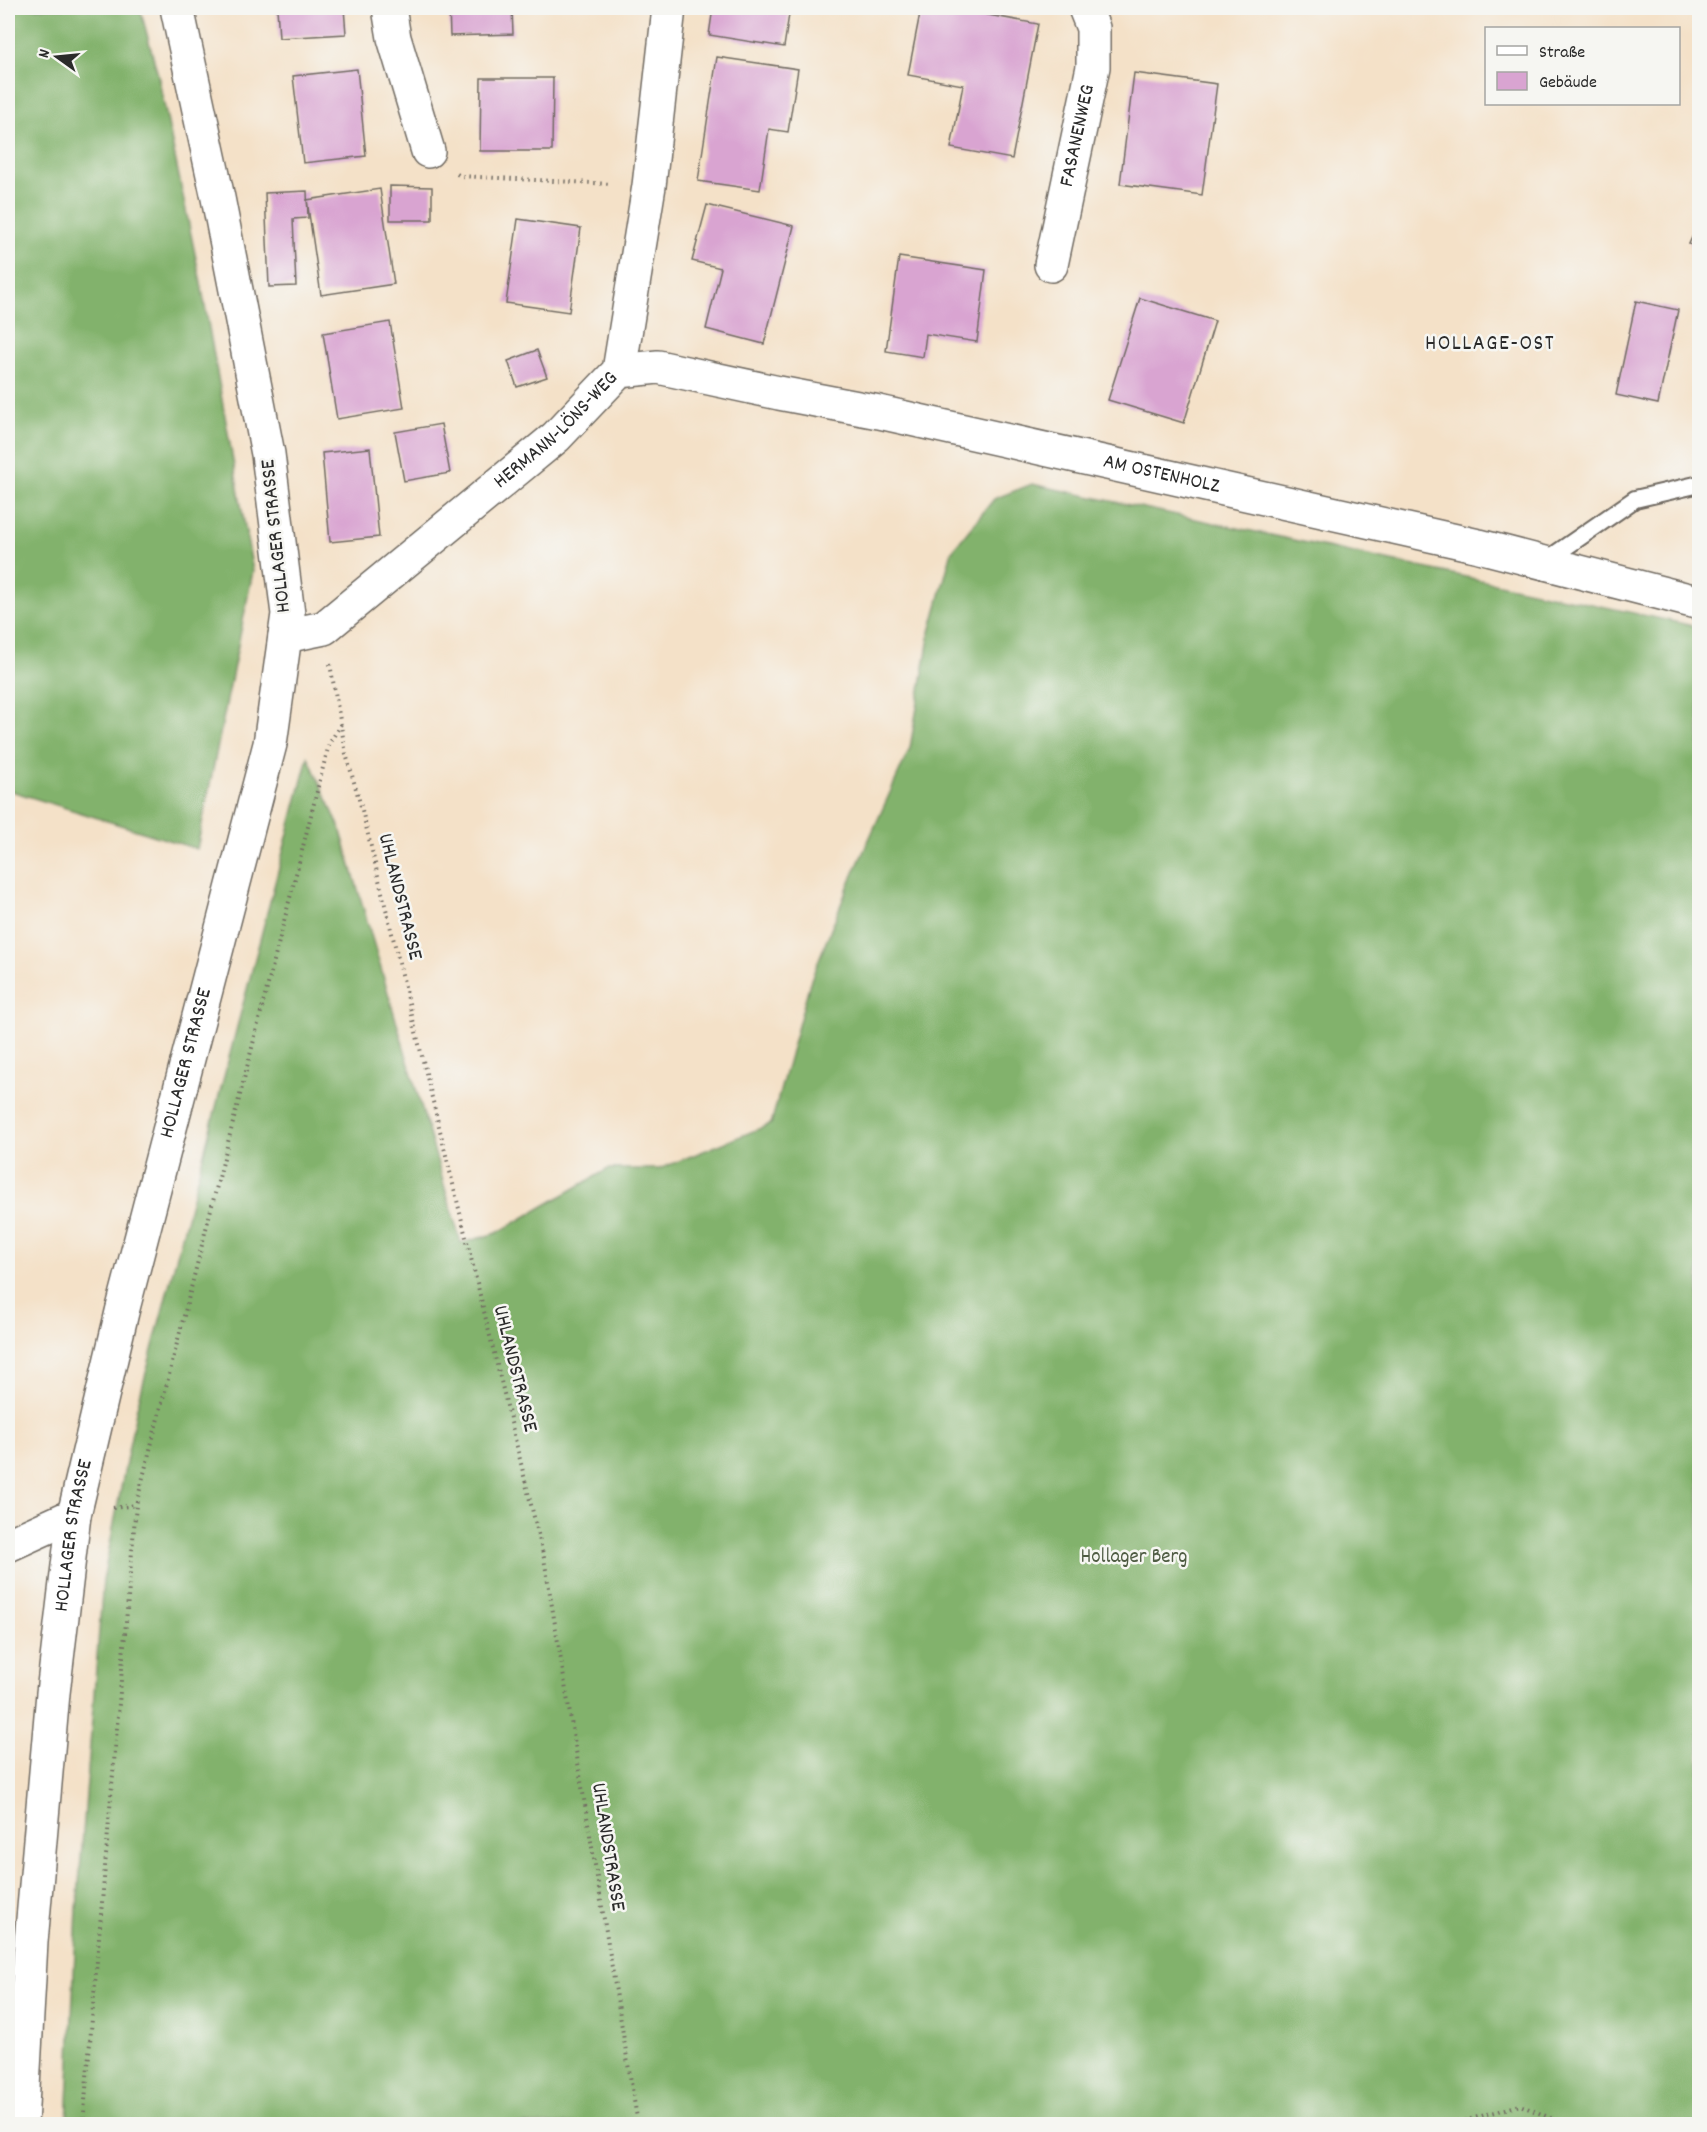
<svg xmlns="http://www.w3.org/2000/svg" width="1707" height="2132" font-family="Dekko,sans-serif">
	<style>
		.forest { fill: #82b26c; stroke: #566e4c; stroke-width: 1.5 }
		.building { fill: #d9a4d1 }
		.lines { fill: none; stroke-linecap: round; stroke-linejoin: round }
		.service-casing { stroke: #716b62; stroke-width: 20 }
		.minor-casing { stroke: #716b62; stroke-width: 36 }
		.secondary-casing { stroke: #716b62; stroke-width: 36 }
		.path { stroke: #716b62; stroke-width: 4; stroke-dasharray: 1.5 4.5; stroke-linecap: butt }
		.service { stroke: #fff; stroke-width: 16 }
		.minor { stroke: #fff; stroke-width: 33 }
		.secondary { stroke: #fff; stroke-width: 33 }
		.labels { text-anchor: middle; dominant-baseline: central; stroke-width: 5; stroke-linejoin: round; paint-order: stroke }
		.street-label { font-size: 21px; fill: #2b2b2b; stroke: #f6f6f2 }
		.park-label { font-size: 21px; fill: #4f5c43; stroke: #f6f6f2 }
		.neighbourhood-label { font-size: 22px; letter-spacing: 1.5px; fill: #2b2b2b; stroke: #f6f6f2 }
	</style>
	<rect width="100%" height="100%" fill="#f6f6f2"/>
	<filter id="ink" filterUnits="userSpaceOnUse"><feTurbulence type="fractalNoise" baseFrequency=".0167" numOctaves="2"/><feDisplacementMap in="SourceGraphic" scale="12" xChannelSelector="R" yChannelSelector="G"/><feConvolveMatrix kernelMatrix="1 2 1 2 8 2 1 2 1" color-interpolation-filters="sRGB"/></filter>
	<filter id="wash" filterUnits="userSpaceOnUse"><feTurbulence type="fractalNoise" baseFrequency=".008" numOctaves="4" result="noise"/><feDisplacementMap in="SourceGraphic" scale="24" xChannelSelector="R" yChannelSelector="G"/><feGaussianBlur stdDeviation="1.35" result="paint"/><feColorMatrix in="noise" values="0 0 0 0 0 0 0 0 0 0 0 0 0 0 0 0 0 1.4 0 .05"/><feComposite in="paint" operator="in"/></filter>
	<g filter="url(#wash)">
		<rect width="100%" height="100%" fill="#f4e1c8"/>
		<g class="forest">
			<polygon points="8,8 140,8 158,75 200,278 253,571 197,849 8,790"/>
			<polygon points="1032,484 1699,627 1699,2124 67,2124 77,1909 103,1580 136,1411 308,757 340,828 461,1243 497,1233 608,1169 659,1169 771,1124 810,982 849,884 910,748 930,632 952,551 994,499"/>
		</g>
		<g id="blocks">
			<g class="building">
				<polygon points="277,8 344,8 346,34 279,38"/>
				<polygon points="449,8 512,8 513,34 450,36"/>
				<polygon points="713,8 790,8 784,47 709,35"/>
				<polygon points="921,8 950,8 1038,24 1012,159 951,148 963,85 908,75"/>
				<polygon points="717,57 798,69 788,132 769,129 760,190 698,181"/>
				<polygon points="357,69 366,156 303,163 293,76"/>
				<polygon points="1134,73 1217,84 1202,195 1120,184"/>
				<polygon points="481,78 553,78 552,151 480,151"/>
				<polygon points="390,186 432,187 432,220 390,220"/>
				<polygon points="380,189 394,284 321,295 307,200"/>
				<polygon points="307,191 308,218 293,219 296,286 269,287 265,193"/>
				<polygon points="707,205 794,226 764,344 706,329 721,268 692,261"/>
				<polygon points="518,219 581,228 569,312 506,303"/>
				<polygon points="1700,220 1700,249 1689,244"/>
				<polygon points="899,257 986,270 977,342 926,334 923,357 886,351"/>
				<polygon points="1140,298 1215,321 1184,423 1108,400"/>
				<polygon points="1636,301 1678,310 1658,404 1616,395"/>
				<polygon points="390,322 404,408 337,419 323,333"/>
				<polygon points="537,350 547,377 517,387 508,361"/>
				<polygon points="441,424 450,473 404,481 395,432"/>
				<polygon points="370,448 379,537 330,542 322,453"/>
			</g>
		</g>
	</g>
	<g filter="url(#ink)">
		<use href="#blocks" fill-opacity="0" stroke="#716b62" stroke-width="1.5"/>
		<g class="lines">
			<g class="service-casing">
				<polyline id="service" points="1544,562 1635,499 1700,484"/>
			</g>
			<g class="minor-casing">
				<g id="minor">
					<polyline points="389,8 394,38 428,151"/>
					<path id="s1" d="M1051,265L1093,67V28L1085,8"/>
					<path id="s2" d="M619,371L658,367L779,393L879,412L1479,546L1700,603"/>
					<path id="s3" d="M285,636L324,628L556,437L619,371L649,186L669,8"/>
					<polyline points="8,1545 74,1515"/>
				</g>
			</g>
			<g class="secondary-casing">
				<g id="secondary">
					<path id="s4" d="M21,2124L31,1942L53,1693L74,1515L122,1312L270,744L288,614L268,454L218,198L177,8"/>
				</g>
			</g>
			<g class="path">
				<polyline points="457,174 460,176 611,184"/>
				<polyline points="330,664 346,754 362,810 544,1558 638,2124"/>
				<polyline points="113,1508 136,1505"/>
				<polyline points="83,2124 136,1505 329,744 341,724"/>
				<polyline points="1453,2124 1520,2105 1565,2124"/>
			</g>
			<use href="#service" class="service"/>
			<use href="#minor" class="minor"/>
			<use href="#secondary" class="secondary"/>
		</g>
	</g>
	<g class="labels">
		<g class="street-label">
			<text stroke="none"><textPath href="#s1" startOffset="132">FASANENWEG</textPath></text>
			<text stroke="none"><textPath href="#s3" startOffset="345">HERMANN-LÖNS-WEG</textPath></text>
			<text stroke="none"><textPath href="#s2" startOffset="554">AM OSTENHOLZ</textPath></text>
			<text transform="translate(277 536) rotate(-96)">HOLLAGER STRASSE</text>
			<text transform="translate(399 897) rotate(76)">UHLANDSTRASSE</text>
			<text stroke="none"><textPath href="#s4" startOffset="1077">HOLLAGER STRASSE</textPath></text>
			<text transform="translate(514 1369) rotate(76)">UHLANDSTRASSE</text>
			<text stroke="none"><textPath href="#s4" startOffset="591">HOLLAGER STRASSE</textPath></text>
			<text transform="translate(607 1847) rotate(81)">UHLANDSTRASSE</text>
		</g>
		<g class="park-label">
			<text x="1134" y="1558">Hollager Berg</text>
		</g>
		<g class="neighbourhood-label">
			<text x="1490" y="344">HOLLAGE-OST</text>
		</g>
	</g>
	<rect width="1707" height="2132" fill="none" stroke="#f6f6f2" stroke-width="30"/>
	<rect x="1485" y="27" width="195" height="78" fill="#f6f6f2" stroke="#a5a5a2" stroke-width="1.5"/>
	<rect x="1497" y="46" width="30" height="9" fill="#ffffff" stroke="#a5a5a2" stroke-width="1.5"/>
	<text x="1539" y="57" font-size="18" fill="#2b2b2b">Straße</text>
	<rect x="1497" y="72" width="30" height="18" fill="#d9a4d1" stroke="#a5a5a2" stroke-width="1.5"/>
	<text x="1539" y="87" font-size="18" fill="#2b2b2b">Gebäude</text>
	<g transform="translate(57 57) rotate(285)" stroke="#f6f6f2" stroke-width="4.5" paint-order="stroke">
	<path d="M0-4.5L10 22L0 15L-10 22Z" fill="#2b2b2b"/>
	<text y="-9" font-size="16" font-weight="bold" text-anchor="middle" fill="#2b2b2b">N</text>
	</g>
</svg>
